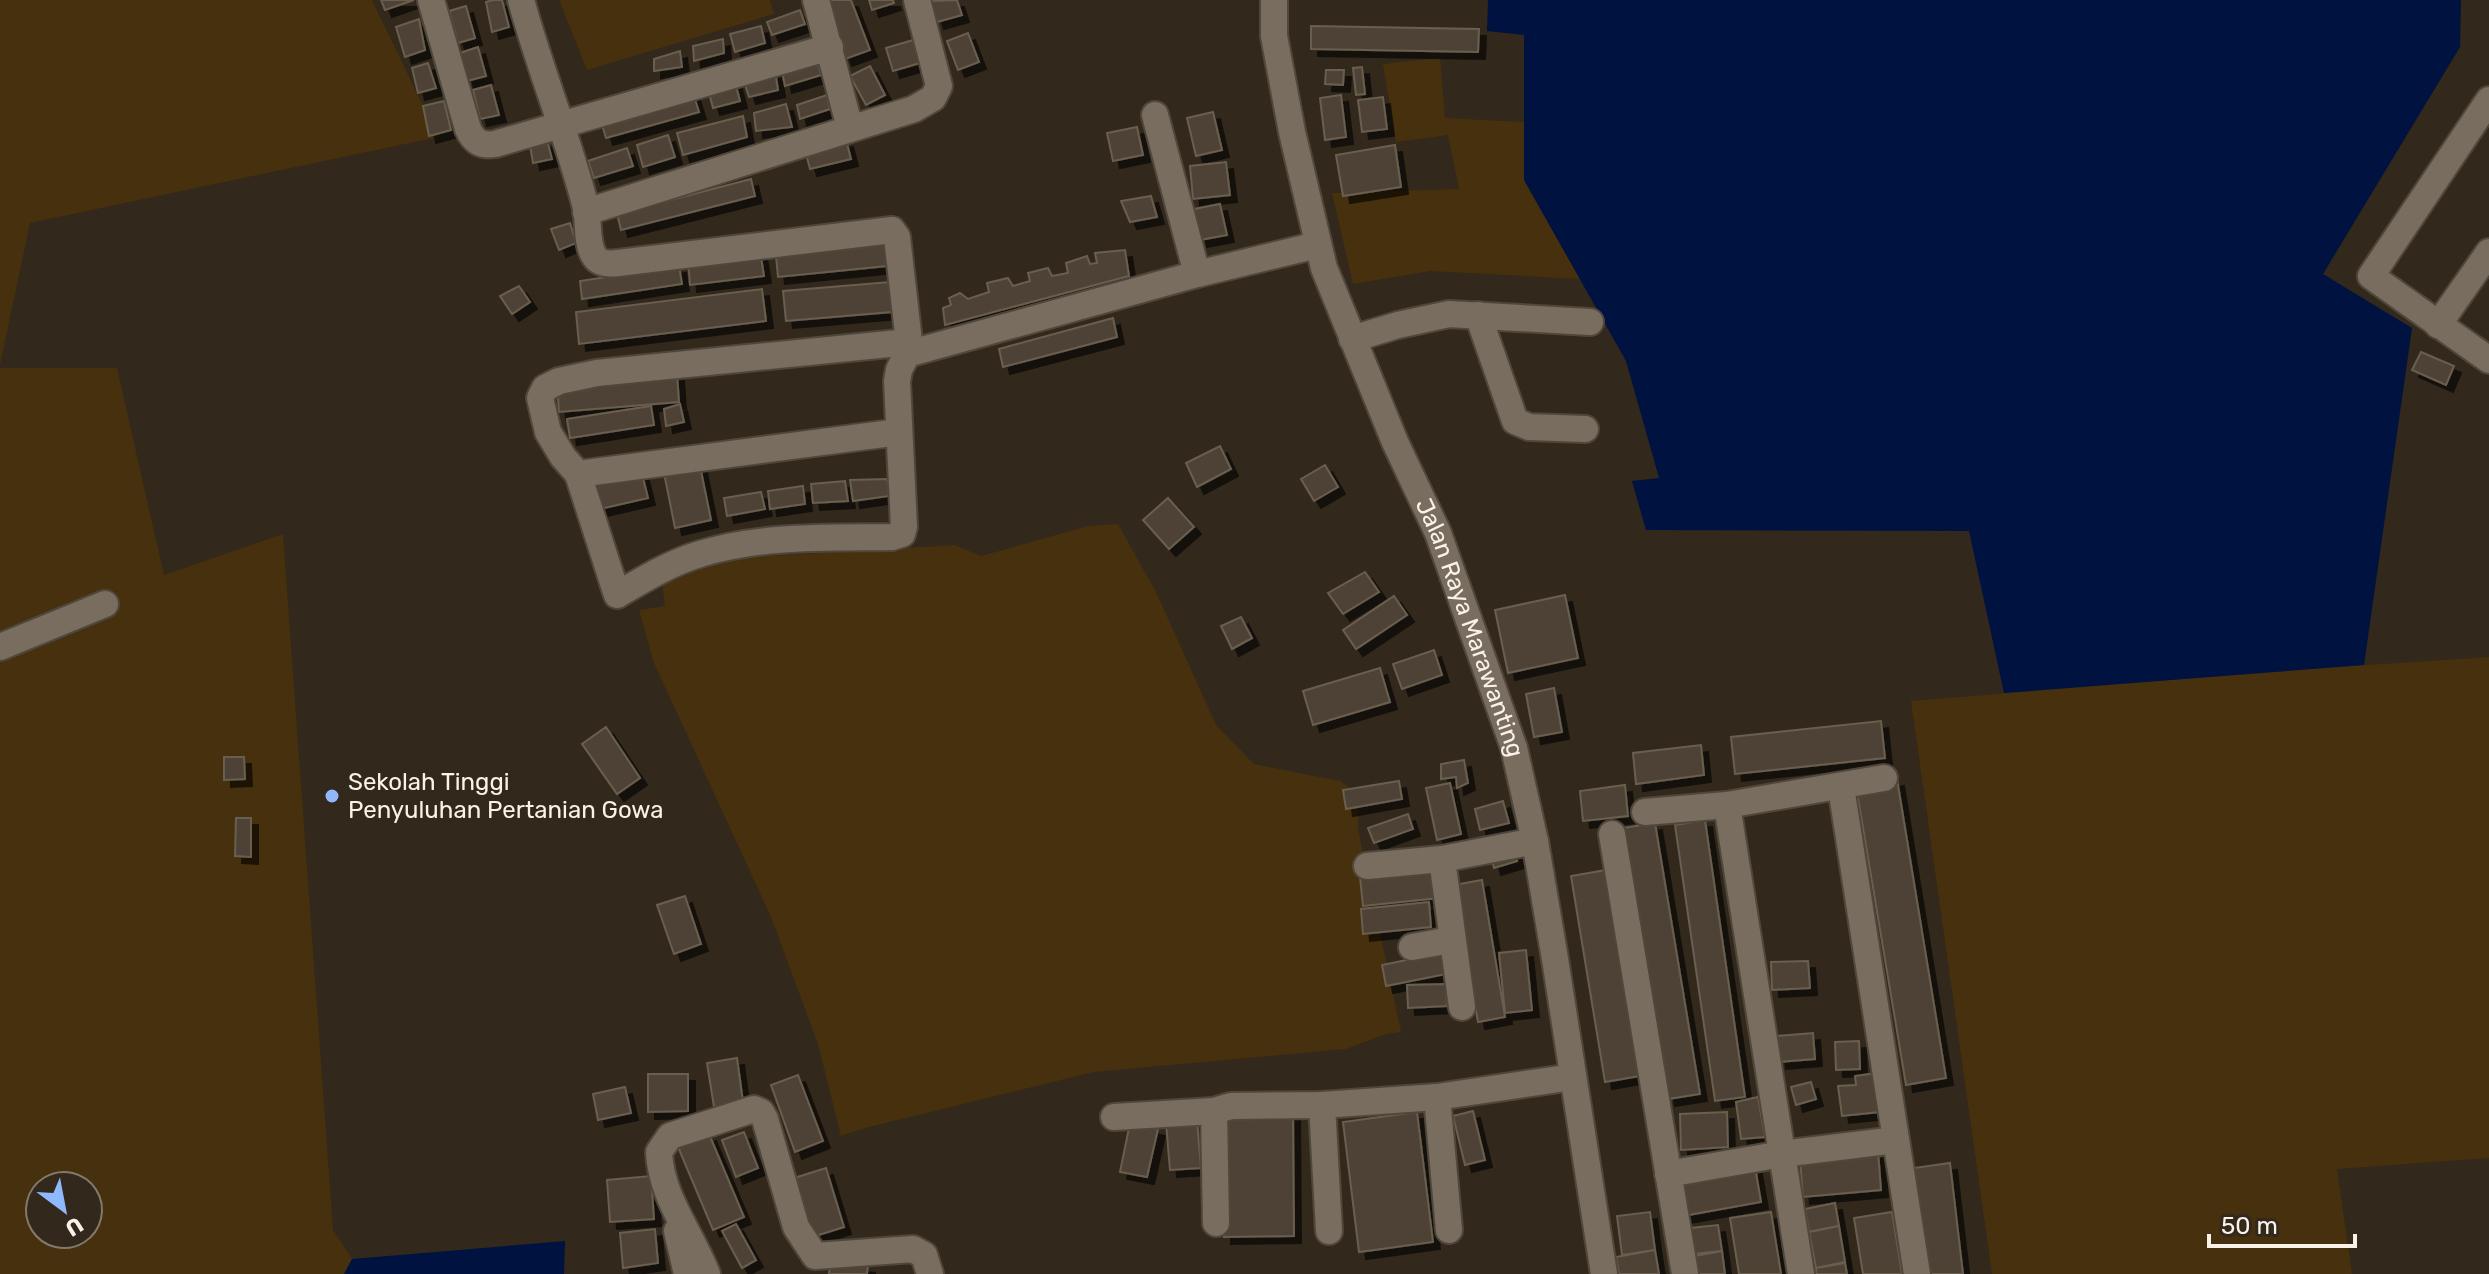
<svg xmlns="http://www.w3.org/2000/svg" width="2489" height="1274" font-family="Rubik,sans-serif">
	<style>
		.green { fill: #47300d; fill-rule: evenodd }
		.water { fill: #00123f }
		.building { fill: #4e4335; stroke: #695e4f; stroke-width: 2; filter: url(#shadow) }
		.lines { fill: none; stroke-linecap: round; stroke-linejoin: round }
		.minor-casing { stroke: #50473c; stroke-width: 30 }
		.minor { stroke: #786d5e; stroke-width: 26 }
		.poi-dot { fill: #90b8fd; stroke: #32281b; stroke-width: 3 }
		.labels { text-anchor: middle; dominant-baseline: central; stroke-width: 6; stroke-linejoin: round; paint-order: stroke }
		.street-label { font-size: 24px; fill: #f9f2e9; stroke: #32281b }
		.poi-label { font-size: 24px; fill: #f9f2e9; stroke: #32281b; text-anchor: start }
	</style>
	<defs>
		<filter id="shadow"><feDropShadow dx="7" dy="7" stdDeviation="0" flood-color="#0009"/></filter>
	</defs>
	<rect width="100%" height="100%" fill="#32281b"/>
	<g class="green">
		<polygon points="0,0 372,0 438,137 30,223 0,365"/>
		<polygon points="559,0 770,0 774,14 587,70"/>
		<polygon points="1440,58 1445,118 1524,122 1524,180 1580,279 1430,271 1353,284 1332,193 1459,189 1448,135 1396,142 1383,64"/>
		<path d="M0,368H117L164,575L283,534L333,1230L352,1259L344,1274H0ZM40,1186H88V1234H40Z"/>
		<polygon points="1118,524 1157,594 1216,725 1254,764 1340,781 1359,794 1358,829 1401,1032 1386,1034 1346,1049 1094,1072 865,1128 841,1136 818,1044 771,917 654,663 639,610 665,606 660,567 713,559 955,545 981,556 1088,526"/>
		<polygon points="2489,657 2489,1158 2337,1169 2352,1274 1992,1274 1911,701 2291,670"/>
	</g>
	<g class="water">
		<polygon points="1488,0 2461,0 2460,47 2323,274 2412,328 2364,665 2004,693 1969,531 1646,530 1632,481 1659,478 1626,361 1524,180 1524,35 1487,31"/>
		<polygon points="565,1241 564,1274 344,1274 352,1259"/>
	</g>
	<g class="building">
		<polygon points="381,0 414,0 385,10"/>
		<polygon points="493,0 502,0 509,27 492,32 486,2"/>
		<polygon points="824,0 851,0 870,50 845,59"/>
		<polygon points="869,0 893,0 894,3 872,10"/>
		<polygon points="957,0 962,15 937,22 931,1"/>
		<polygon points="466,6 475,38 458,43 449,11"/>
		<polygon points="800,10 805,24 772,35 767,22"/>
		<polygon points="419,19 425,50 405,57 396,27"/>
		<polygon points="761,26 765,43 735,52 730,34"/>
		<polygon points="1311,26 1479,29 1478,52 1311,49"/>
		<polygon points="968,33 979,62 958,70 947,41"/>
		<polygon points="723,39 724,53 694,61 693,46"/>
		<polygon points="913,40 920,63 893,71 886,48"/>
		<polygon points="478,47 486,76 467,81 460,53"/>
		<polygon points="680,51 682,67 654,71 654,59"/>
		<polygon points="816,56 821,75 785,86 781,67"/>
		<polygon points="428,63 436,88 418,93 412,68"/>
		<polygon points="870,66 885,95 866,105 850,76"/>
		<polygon points="1362,67 1365,94 1356,95 1353,68"/>
		<polygon points="775,70 778,90 749,97 743,78"/>
		<polygon points="1326,70 1344,70 1343,85 1325,84"/>
		<polygon points="735,82 740,101 713,108 708,89"/>
		<polygon points="491,85 499,115 480,119 473,90"/>
		<polygon points="693,93 699,112 606,138 600,118"/>
		<polygon points="827,95 830,109 800,119 797,105"/>
		<polygon points="1341,95 1346,137 1325,140 1320,98"/>
		<polygon points="1383,97 1387,129 1362,132 1358,100"/>
		<polygon points="444,101 451,130 429,136 423,106"/>
		<polygon points="786,104 792,127 756,131 754,113"/>
		<polygon points="1213,112 1222,150 1196,156 1187,118"/>
		<polygon points="743,116 747,137 683,155 677,133"/>
		<polygon points="1137,127 1143,155 1113,161 1107,133"/>
		<polygon points="668,135 675,157 643,167 637,145"/>
		<polygon points="547,140 552,159 533,163 530,145"/>
		<polygon points="846,140 851,159 810,169 805,150"/>
		<polygon points="1395,145 1401,187 1343,196 1336,155"/>
		<polygon points="627,148 633,166 594,178 588,161"/>
		<polygon points="1226,162 1230,195 1193,199 1190,166"/>
		<polygon points="751,179 755,196 621,230 617,214"/>
		<polygon points="1151,196 1157,217 1130,222 1121,201"/>
		<polygon points="1220,204 1227,235 1200,240 1194,209"/>
		<polygon points="570,223 576,243 559,250 551,229"/>
		<polygon points="893,233 897,265 778,277 775,246"/>
		<polygon points="1125,250 1129,276 945,325 943,308 951,305 949,298 960,293 968,299 989,292 987,283 1008,278 1013,286 1030,281 1028,273 1048,268 1052,276 1068,273 1066,263 1087,256 1090,264 1097,263 1095,253"/>
		<polygon points="760,251 764,276 690,285 688,260"/>
		<polygon points="679,266 682,284 582,299 580,281"/>
		<polygon points="890,282 892,312 786,321 783,291"/>
		<polygon points="519,286 530,302 512,314 500,296"/>
		<polygon points="762,289 766,321 579,344 576,312"/>
		<polygon points="1113,318 1117,337 1003,367 999,349"/>
		<polygon points="2421,352 2454,366 2446,385 2412,370"/>
		<polygon points="677,374 679,402 559,412 557,385"/>
		<polygon points="680,404 684,422 666,426 664,409"/>
		<polygon points="651,406 654,425 570,438 567,419"/>
		<polygon points="1220,446 1231,469 1197,487 1186,463"/>
		<polygon points="1325,465 1338,487 1314,501 1301,479"/>
		<polygon points="700,466 711,520 675,528 664,473"/>
		<polygon points="641,470 648,498 600,509 593,482"/>
		<polygon points="887,479 889,496 853,501 850,480"/>
		<polygon points="845,481 848,501 813,503 811,484"/>
		<polygon points="803,486 805,504 770,509 768,491"/>
		<polygon points="761,492 765,509 727,516 724,498"/>
		<polygon points="1168,498 1194,527 1169,549 1143,520"/>
		<polygon points="1365,572 1379,592 1343,614 1328,593"/>
		<polygon points="1565,595 1578,658 1508,673 1495,610"/>
		<polygon points="1394,596 1407,615 1356,649 1343,630"/>
		<polygon points="1241,617 1252,638 1232,649 1221,626"/>
		<polygon points="1434,650 1442,675 1402,689 1393,664"/>
		<polygon points="1380,668 1390,702 1313,725 1303,691"/>
		<polygon points="1554,688 1562,732 1534,737 1526,694"/>
		<polygon points="1881,721 1885,758 1735,774 1731,737"/>
		<polygon points="606,727 640,778 617,794 582,744"/>
		<polygon points="1701,745 1704,775 1636,784 1633,753"/>
		<polygon points="224,757 244,757 245,779 224,780"/>
		<polygon points="1464,760 1468,783 1457,788 1456,777 1441,779 1441,764"/>
		<polygon points="1897,779 1946,1078 1906,1085 1856,786"/>
		<polygon points="1399,781 1402,799 1346,809 1343,790"/>
		<polygon points="1450,783 1461,834 1437,840 1426,788"/>
		<polygon points="1625,785 1628,816 1583,821 1580,791"/>
		<polygon points="1503,801 1509,823 1480,830 1475,809"/>
		<polygon points="1408,814 1413,829 1374,843 1368,828"/>
		<polygon points="236,818 251,818 251,857 235,856"/>
		<polygon points="1705,820 1745,1097 1715,1101 1675,825"/>
		<polygon points="1655,823 1700,1094 1668,1099 1623,828"/>
		<polygon points="1514,850 1517,861 1494,868 1491,857"/>
		<polygon points="1436,870 1439,898 1363,906 1360,877"/>
		<polygon points="1606,870 1640,1076 1605,1082 1571,876"/>
		<polygon points="1482,880 1505,1017 1478,1022 1454,885"/>
		<polygon points="685,896 701,944 674,954 657,905"/>
		<polygon points="1429,902 1431,927 1363,934 1361,909"/>
		<polygon points="1526,950 1532,1010 1505,1013 1499,953"/>
		<polygon points="1441,953 1446,974 1386,986 1382,965"/>
		<polygon points="1808,961 1810,988 1772,990 1771,962"/>
		<polygon points="1446,984 1447,1006 1408,1008 1407,985"/>
		<polygon points="1813,1033 1815,1059 1779,1062 1777,1036"/>
		<polygon points="1859,1041 1860,1069 1836,1070 1835,1042"/>
		<polygon points="737,1058 743,1102 714,1107 707,1063"/>
		<polygon points="1877,1073 1880,1112 1842,1116 1838,1086 1856,1085 1855,1076"/>
		<polygon points="648,1074 688,1074 688,1111 648,1112"/>
		<polygon points="798,1075 823,1141 795,1152 771,1085"/>
		<polygon points="1811,1082 1816,1099 1796,1105 1791,1087"/>
		<polygon points="625,1087 631,1113 598,1120 593,1094"/>
		<polygon points="1758,1097 1765,1137 1741,1139 1736,1102"/>
		<polygon points="1293,1111 1294,1236 1224,1237 1224,1112"/>
		<polygon points="1473,1111 1485,1160 1465,1165 1453,1116"/>
		<polygon points="1417,1112 1433,1242 1359,1252 1343,1122"/>
		<polygon points="1727,1112 1728,1147 1681,1150 1680,1114"/>
		<polygon points="1197,1120 1201,1168 1170,1170 1166,1123"/>
		<polygon points="1130,1123 1158,1129 1147,1177 1120,1172"/>
		<polygon points="744,1132 758,1168 736,1177 722,1140"/>
		<polygon points="709,1134 744,1217 713,1230 678,1147"/>
		<polygon points="1878,1151 1881,1190 1803,1197 1800,1159"/>
		<polygon points="1950,1163 1963,1274 1927,1274 1914,1168"/>
		<polygon points="1755,1167 1761,1202 1683,1216 1677,1180"/>
		<polygon points="826,1168 844,1227 809,1238 791,1179"/>
		<polygon points="651,1176 654,1219 610,1222 607,1180"/>
		<polygon points="1835,1203 1839,1226 1809,1232 1805,1209"/>
		<polygon points="1650,1212 1655,1250 1622,1255 1617,1216"/>
		<polygon points="1771,1212 1781,1274 1739,1274 1730,1218"/>
		<polygon points="1892,1212 1902,1274 1863,1274 1854,1218"/>
		<polygon points="736,1224 756,1260 742,1268 722,1231"/>
		<polygon points="1718,1225 1722,1251 1694,1254 1691,1228"/>
		<polygon points="1839,1226 1845,1262 1816,1268 1809,1232"/>
		<polygon points="655,1229 658,1263 623,1268 620,1233"/>
		<polygon points="1655,1250 1659,1274 1619,1274 1616,1257"/>
		<polygon points="1722,1251 1725,1274 1697,1274 1694,1256"/>
		<polygon points="830,1263 868,1266 867,1274 829,1274"/>
		<polygon points="1845,1263 1847,1274 1816,1274 1816,1268"/>
	</g>
	<g class="lines">
		<g class="minor-casing">
			<g id="minor">
				<path d="M431,0L468,129C474,142 481,146 495,144L830,47"/>
				<path d="M521,0C540,70 568,137 586,208C589,222 586,245 595,257C600,264 610,264 618,263L892,230L897,237L909,342L907,354"/>
				<polyline points="816,0 850,128"/>
				<path id="s1" d="M1274,0V36L1292,132L1324,268L1395,442L1438,533L1514,748L1535,841L1555,959L1604,1274"/>
				<polyline points="2489,100 2371,276 2489,360"/>
				<polyline points="1155,115 1197,274"/>
				<polyline points="586,212 914,109 933,98 939,86 917,0"/>
				<polyline points="1478,315 1515,421 1529,427 1585,429"/>
				<polyline points="2438,325 2489,252"/>
				<polyline points="1352,339 1398,325 1449,314 1590,322"/>
				<path d="M909,342L597,373L559,381L545,388L540,398L548,432L563,457L578,474L617,595C644,579 670,563 700,554C761,535 828,538 892,537L902,534L904,527L897,381L899,370L907,354L1197,274L1317,245"/>
				<polyline points="578,474 899,432"/>
				<polyline points="0,647 105,604"/>
				<polyline points="1841,787 1917,1274"/>
				<polyline points="1727,805 1801,1274"/>
				<polyline points="1645,812 1727,805 1884,778"/>
				<polyline points="1612,834 1685,1274"/>
				<polyline points="1442,859 1462,1007"/>
				<polyline points="1367,866 1442,859 1535,841"/>
				<polyline points="1412,947 1451,940"/>
				<polyline points="1437,1097 1449,1230"/>
				<polyline points="1322,1105 1329,1231"/>
				<polyline points="1214,1111 1216,1223"/>
				<polyline points="1114,1117 1214,1111 1231,1106 1322,1105 1437,1097 1573,1077"/>
				<polyline points="1668,1174 1782,1154 1896,1140"/>
				<polyline points="677,1231 687,1274"/>
				<path d="M707,1274C691,1233 661,1197 659,1152L670,1136L754,1109L761,1112L765,1119L796,1227L815,1256L913,1249L924,1255L930,1274"/>
			</g>
		</g>
		<use href="#minor" class="minor"/>
	</g>
	<circle class="poi-dot" cx="332" cy="796" r="8"/>
	<g class="labels">
		<g class="street-label">
			<text stroke="none"><textPath href="#s1" startOffset="662">Jalan Raya Marawanting</textPath></text>
		</g>
		<g class="poi-label">
			<text x="348" y="782">Sekolah Tinggi<tspan x="348" dy="28">Penyuluhan Pertanian Gowa</tspan></text>
		</g>
	</g>
	<g transform="translate(64 1210) rotate(148)"><circle r="38" fill="#32281b" stroke="#82796d" stroke-width="2"/>
	<path d="M0-6L14 30L0 20L-14 30Z" fill="#90b8fd"/>
	<text y="-12" font-size="22" font-weight="bold" text-anchor="middle" fill="#f9f2e9">U</text>
	</g>
	<path d="M2209 1234v12h146v-12" fill="none" stroke="#f9f2e9" stroke-width="4"/>
	<text x="2221" y="1234" font-size="24" fill="#f9f2e9" stroke="#32281b" stroke-width="6" paint-order="stroke">50 m</text>
</svg>
